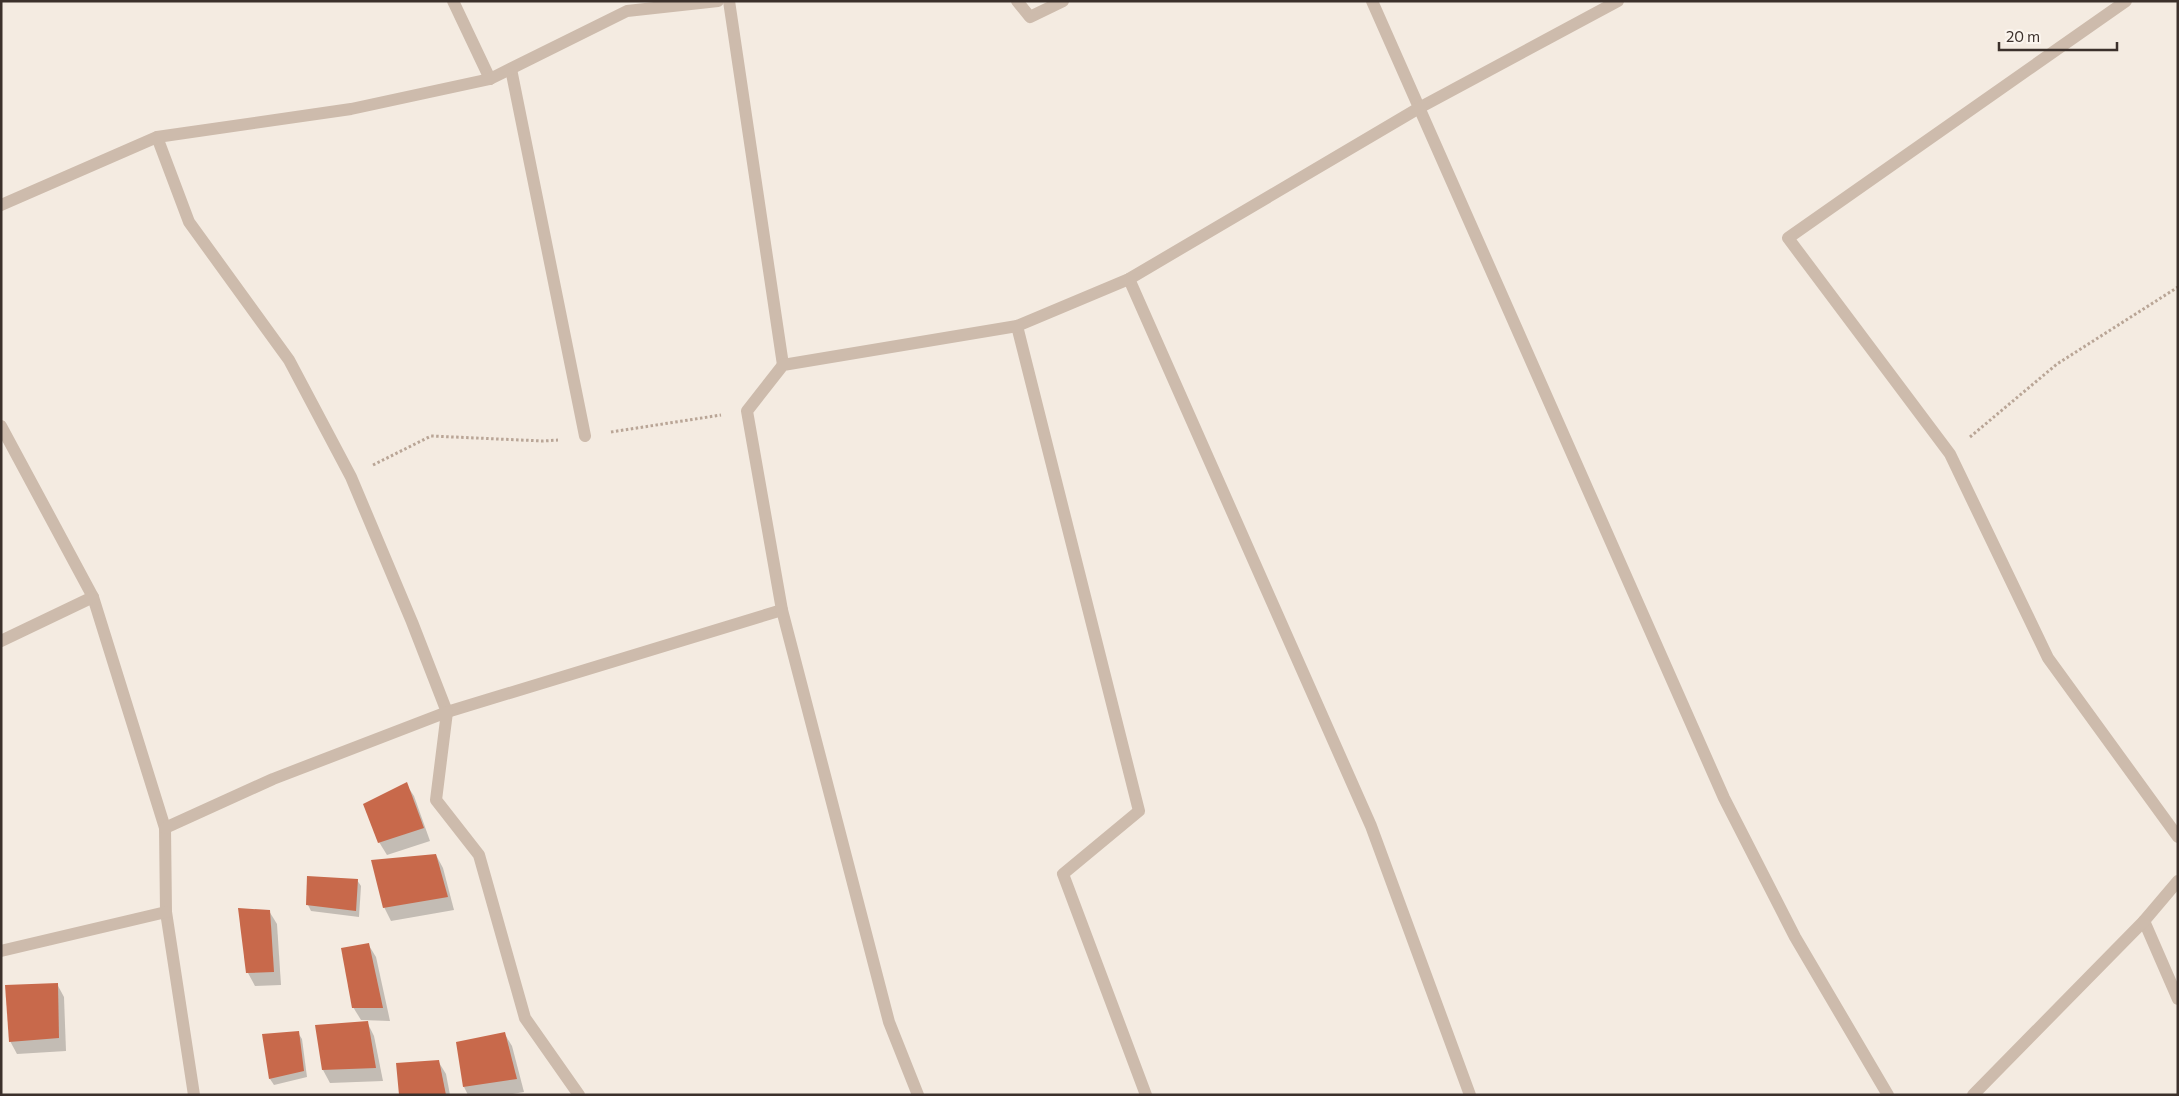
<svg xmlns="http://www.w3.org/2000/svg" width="2179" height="1096" font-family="Commissioner,sans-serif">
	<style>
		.shadow { fill: #0003 }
		.building { fill: #c8694b }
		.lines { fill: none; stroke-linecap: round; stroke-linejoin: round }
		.path { stroke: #b9a596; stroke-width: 3; stroke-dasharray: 2.5 2.5; stroke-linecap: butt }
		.minor { stroke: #cdbbac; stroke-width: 12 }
	</style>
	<rect width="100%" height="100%" fill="#f4ebe1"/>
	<g class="shadow">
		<polygon points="406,784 414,796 430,841 387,855 379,842"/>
		<polygon points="436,855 443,868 454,910 391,921 384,907"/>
		<polygon points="357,880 361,886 359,917 311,911 308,905"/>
		<polygon points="269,911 277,924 281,985 255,986 248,973"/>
		<polygon points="368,944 376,957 390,1021 361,1020 353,1007"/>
		<polygon points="57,984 64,997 66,1051 17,1054 10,1041"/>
		<polygon points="367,1022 374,1036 383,1081 330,1083 323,1070"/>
		<polygon points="298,1033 302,1039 307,1077 274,1085 270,1079 263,1035"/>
		<polygon points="504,1033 512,1046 524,1092 506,1095 468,1095 464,1087 457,1043"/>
		<polygon points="438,1061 446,1074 450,1095 400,1095"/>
	</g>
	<g class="building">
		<polygon points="407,782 424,828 378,843 363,804"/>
		<polygon points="436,854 448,897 383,908 371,860"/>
		<polygon points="307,876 358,879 356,911 306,905"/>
		<polygon points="238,908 270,910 274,972 246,973"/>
		<polygon points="369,943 383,1008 352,1008 341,948"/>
		<polygon points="58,983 59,1038 9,1042 5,985"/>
		<polygon points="368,1021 376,1068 322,1070 315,1025"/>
		<polygon points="299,1031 304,1071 269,1079 262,1034"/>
		<polygon points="505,1032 517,1079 463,1087 456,1042"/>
		<polygon points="439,1060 446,1095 399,1095 396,1063"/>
	</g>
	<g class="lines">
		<g class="path">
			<polyline points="611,432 721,415"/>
			<polyline points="1970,437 2057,364 2178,287"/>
			<polyline points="373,465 431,436 543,441 558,440"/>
		</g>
		<g class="minor">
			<polyline points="453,1 490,79"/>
			<polyline points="729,1 783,365"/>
			<polyline points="1017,1 1030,17 1063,1"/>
			<polyline points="1372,1 1724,798 1795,937 1888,1095"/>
			<polyline points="2126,1 1788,238 1950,454 2048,658 2178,837"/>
			<polyline points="511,69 585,436"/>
			<polyline points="157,137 189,222 289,360 351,477 412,622 447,712 782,610"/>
			<polyline points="1,205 157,137 351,109 490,79 627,11 718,1"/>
			<polyline points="1129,279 1371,826 1470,1095"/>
			<polyline points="1017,326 1139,811 1063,874 1146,1095"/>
			<polyline points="1,426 93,597 165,828 166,912 194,1095"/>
			<polyline points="1,641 93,597"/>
			<polyline points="165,828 273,779 447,712 436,800 479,855 525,1018 579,1095"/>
			<polyline points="2144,921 2178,999"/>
			<polyline points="1,951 166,912"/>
			<polyline points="918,1095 889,1022 782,610 747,411 783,365 1017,326 1129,279 1419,108 1618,1"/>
			<polyline points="1973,1095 2144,921 2178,881"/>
		</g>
	</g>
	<rect width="2179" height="1096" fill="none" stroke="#3b302b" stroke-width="5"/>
	<path d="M1999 42v8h118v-8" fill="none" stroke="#3b302b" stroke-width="2.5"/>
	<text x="2006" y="42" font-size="15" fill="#3b302b" stroke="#fbf5ee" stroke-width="4" paint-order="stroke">20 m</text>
</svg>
